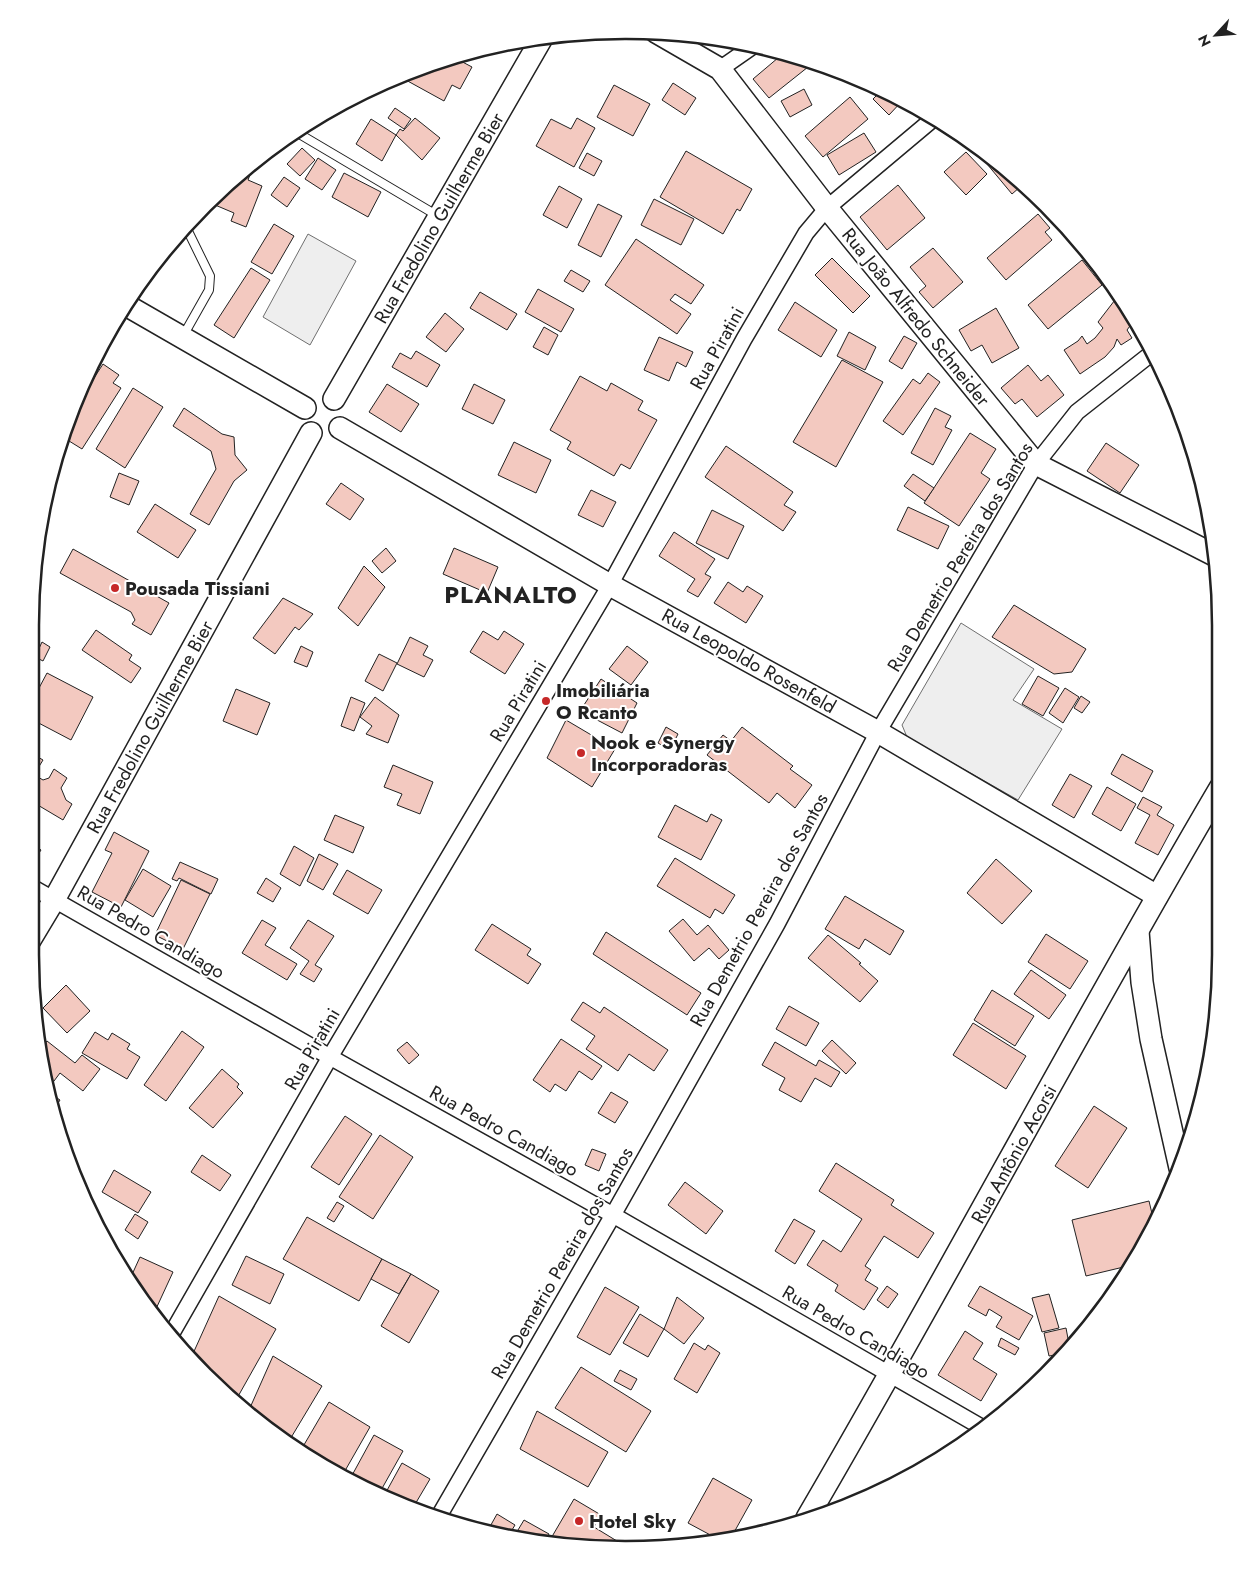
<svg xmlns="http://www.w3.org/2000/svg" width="1251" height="1580" font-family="Jost,sans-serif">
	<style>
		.green { fill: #eee; stroke: #6f6f6f }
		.building { fill: #f3c9c0; stroke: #222 }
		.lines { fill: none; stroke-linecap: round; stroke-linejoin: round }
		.lane-casing { stroke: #222; stroke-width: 10 }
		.street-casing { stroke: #222; stroke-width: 18 }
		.secondary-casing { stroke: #222; stroke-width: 24 }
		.lane { stroke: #fff; stroke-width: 8 }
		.street { stroke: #fff; stroke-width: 15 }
		.secondary { stroke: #fff; stroke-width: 21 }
		.poi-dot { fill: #c62828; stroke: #fff; stroke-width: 2 }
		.labels { text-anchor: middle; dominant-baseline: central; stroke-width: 4; stroke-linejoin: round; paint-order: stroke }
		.street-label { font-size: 19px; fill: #222; stroke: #fff }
		.poi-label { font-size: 19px; font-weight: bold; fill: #222; stroke: #fff; text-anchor: start }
		.district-label { font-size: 24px; font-weight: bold; letter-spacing: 1px; fill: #222; stroke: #fff }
		.rim { fill: none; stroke: #222; stroke-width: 2.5 }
	</style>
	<rect width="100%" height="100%" fill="#fff"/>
	<g class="green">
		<polygon points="308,234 356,261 310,345 263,317"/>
		<polygon points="961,623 1034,669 1013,700 1062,729 1018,800 907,737 902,725"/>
	</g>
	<g class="building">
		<polygon points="785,52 801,58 808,67 769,98 753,79"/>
		<polygon points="453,57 472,67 460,89 452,85 444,101 404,79 407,74 434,62"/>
		<polygon points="673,83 696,98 685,115 662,100"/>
		<polygon points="614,85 650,104 633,136 597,117"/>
		<polygon points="804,89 812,105 790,117 781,101"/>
		<polygon points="883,89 903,100 889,115 873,99"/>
		<polygon points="850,97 868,119 823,157 805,136"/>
		<polygon points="395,108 411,119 404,129 388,118"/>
		<polygon points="415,118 440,138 422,160 396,135 400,129 403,131"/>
		<polygon points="577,118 595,128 574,167 536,146 551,119 571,129"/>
		<polygon points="371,119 396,135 382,161 356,144"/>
		<polygon points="864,133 876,152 839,175 827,155"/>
		<polygon points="967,140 988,153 1007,171 1020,187 1012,194"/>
		<polygon points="302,148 315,160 300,176 287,164"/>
		<polygon points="686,151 752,189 740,211 737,209 723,234 660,197"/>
		<polygon points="966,152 987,174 966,195 944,172"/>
		<polygon points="587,153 602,161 594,176 579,168"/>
		<polygon points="318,158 336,170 322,190 305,179"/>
		<polygon points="255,162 248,180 262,186 246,227 231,221 234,213 208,202 233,178"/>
		<polygon points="344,173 381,192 368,217 332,197"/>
		<polygon points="284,177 300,188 287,207 271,195"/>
		<polygon points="898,185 925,218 887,250 860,217"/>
		<polygon points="559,186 582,199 567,228 543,215"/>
		<polygon points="654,199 694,219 681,245 641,225"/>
		<polygon points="598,204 622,216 601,257 578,245"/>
		<polygon points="1038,214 1050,228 1045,232 1052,240 1006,280 987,258"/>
		<polygon points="274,224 294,236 272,274 251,262"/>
		<polygon points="636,239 704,285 691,304 675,294 670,300 691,314 677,334 605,285"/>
		<polygon points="933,248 963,282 933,308 919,292 926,286 910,267"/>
		<polygon points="832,258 870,296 853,313 815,275"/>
		<polygon points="1082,260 1102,285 1048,329 1028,305"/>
		<polygon points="251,268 270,280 234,338 214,325"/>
		<polygon points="571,270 590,281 583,292 564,281"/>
		<polygon points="538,289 574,309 561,332 525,312"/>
		<polygon points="480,292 517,314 507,330 470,308"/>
		<polygon points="1118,296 1135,319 1127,330 1132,338 1121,345 1117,339 1114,347 1105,357 1080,374 1064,350 1078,341 1082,336 1087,344 1095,338 1103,328 1098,322"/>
		<polygon points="795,302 837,330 821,357 778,330"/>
		<polygon points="996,308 1019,348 992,363 982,345 971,351 959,330"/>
		<polygon points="445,313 464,329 446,352 426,337"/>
		<polygon points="544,327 558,335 548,355 533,347"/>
		<polygon points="849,332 876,347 865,370 837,356"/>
		<polygon points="904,336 917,343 902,369 889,361"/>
		<polygon points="659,337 693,352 686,367 677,362 669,381 644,370"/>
		<polygon points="416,351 440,365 427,387 392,367 400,353 411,359"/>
		<polygon points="842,360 883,382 836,467 793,442"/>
		<polygon points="103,364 119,375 113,383 121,388 82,449 61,436 62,434 71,414"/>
		<polygon points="1028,365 1041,381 1048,375 1064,395 1037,417 1022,399 1015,404 1001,388"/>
		<polygon points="928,373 940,382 903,435 883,421 913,379 920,384"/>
		<polygon points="580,376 607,391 611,383 643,401 638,410 657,420 630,469 621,464 614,476 567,449 571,442 550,430"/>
		<polygon points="387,384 419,404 401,432 369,412"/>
		<polygon points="474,384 505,400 493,424 462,409"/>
		<polygon points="133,388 163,407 125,468 96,449"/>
		<polygon points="184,408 222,434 234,437 235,455 247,470 234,481 209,525 190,514 216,469 211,451 173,426"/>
		<polygon points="935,408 951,416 945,427 952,430 933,465 911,453"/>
		<polygon points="970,433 996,449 981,473 990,479 959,526 924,503"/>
		<polygon points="514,442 551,460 536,493 498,475"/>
		<polygon points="1106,443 1139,465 1120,493 1087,471"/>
		<polygon points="726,446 793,492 784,505 796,512 783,531 705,477"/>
		<polygon points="119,473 139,481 129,505 110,497"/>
		<polygon points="913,474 934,488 925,501 904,486"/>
		<polygon points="341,483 364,499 350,520 326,504"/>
		<polygon points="591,490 616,502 603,527 578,515"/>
		<polygon points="155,504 196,530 178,558 137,532"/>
		<polygon points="908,507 949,526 938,549 897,530"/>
		<polygon points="712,510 744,526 728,559 696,543"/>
		<polygon points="674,532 715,559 705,574 711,577 698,597 687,591 695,579 659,556"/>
		<polygon points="386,548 396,561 382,573 372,561"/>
		<polygon points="454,548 498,567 487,593 443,574"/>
		<polygon points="73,549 169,603 151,635 132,624 135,620 131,612 60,573"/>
		<polygon points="364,566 385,587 358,626 338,608"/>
		<polygon points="728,582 743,592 747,586 763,596 746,623 714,603"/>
		<polygon points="283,598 313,614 299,630 295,627 275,654 253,638"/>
		<polygon points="1014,605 1086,649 1072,672 1054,674 992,637"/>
		<polygon points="96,630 132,655 129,660 141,668 131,683 82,650"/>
		<polygon points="483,631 498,640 504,631 524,644 505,674 470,652"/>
		<polygon points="410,637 428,646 423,655 433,660 424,677 397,664"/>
		<polygon points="42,642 50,647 43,661 35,657"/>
		<polygon points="301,646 313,652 307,667 294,662"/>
		<polygon points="627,646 648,662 631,685 609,669"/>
		<polygon points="379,654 397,663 383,691 365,681"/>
		<polygon points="47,673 93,697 71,740 31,719 31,703"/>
		<polygon points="1038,676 1059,688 1043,716 1022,704"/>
		<polygon points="601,679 637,703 622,733 580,711"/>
		<polygon points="1065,688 1079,697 1063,723 1049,713"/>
		<polygon points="236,689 270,703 257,735 223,721"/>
		<polygon points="1081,696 1090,702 1082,713 1074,708"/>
		<polygon points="351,697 365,703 354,731 341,726"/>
		<polygon points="375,697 399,715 388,743 366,734 372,726 360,717"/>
		<polygon points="566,720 615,749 592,787 547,758"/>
		<polygon points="666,727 678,734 670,750 658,743"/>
		<polygon points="742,727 793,766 790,769 812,785 795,808 777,793 769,803 707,755 723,735 731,741"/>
		<polygon points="31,753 43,760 35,773 38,777 43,780 49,778 54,769 67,778 61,788 66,800 72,804 63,820 31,801"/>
		<polygon points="1122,754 1153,771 1142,792 1111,774"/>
		<polygon points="393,765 433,782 420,814 397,805 402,794 384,787"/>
		<polygon points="1070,774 1092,786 1074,818 1052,805"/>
		<polygon points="1107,787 1136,804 1121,831 1092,814"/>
		<polygon points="1143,797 1162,807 1157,815 1174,825 1158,855 1135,843 1150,815 1137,808"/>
		<polygon points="675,805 707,822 711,814 722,820 701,860 658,837"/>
		<polygon points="335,815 364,827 353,853 324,840"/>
		<polygon points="114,832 149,851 121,907 92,892 112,853 105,850"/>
		<polygon points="30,836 35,846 41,850 30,867"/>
		<polygon points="294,846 314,858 300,886 280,874"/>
		<polygon points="319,854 338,864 323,890 307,881"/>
		<polygon points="675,858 735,895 723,914 715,909 710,918 657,886"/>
		<polygon points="996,859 1032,891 1002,924 967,893"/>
		<polygon points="180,862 218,879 211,894 179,878 177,881 172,879"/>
		<polygon points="143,869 171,886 153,917 125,900"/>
		<polygon points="347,870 382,890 368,914 333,894"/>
		<polygon points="266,878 281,888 273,902 257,893"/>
		<polygon points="181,880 210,894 183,949 155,935"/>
		<polygon points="845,896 904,931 890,955 865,939 859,949 825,929"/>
		<polygon points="683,919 697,935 708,925 729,950 719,959 709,948 694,961 669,931"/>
		<polygon points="262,920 276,928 265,945 297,964 287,980 242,953"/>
		<polygon points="308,920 334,936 315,965 322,969 314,982 300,974 309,961 290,948"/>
		<polygon points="492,924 531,949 527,955 541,964 528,984 475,950"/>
		<polygon points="606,932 701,993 687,1015 593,954"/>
		<polygon points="1046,934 1088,961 1070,989 1028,962"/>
		<polygon points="828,935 861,963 859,964 878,981 860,1002 808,958"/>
		<polygon points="1031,970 1066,995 1049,1019 1014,994"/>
		<polygon points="66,985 90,1011 67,1033 43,1008"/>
		<polygon points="992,990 1034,1016 1015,1046 974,1020"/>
		<polygon points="583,1002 600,1013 604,1007 668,1050 654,1071 629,1054 618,1071 586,1049 595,1036 571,1020"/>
		<polygon points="789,1006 819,1023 806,1046 776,1029"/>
		<polygon points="973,1023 1026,1056 1006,1089 953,1055"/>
		<polygon points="182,1031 204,1047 166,1101 144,1085"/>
		<polygon points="95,1032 108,1040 112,1033 130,1044 127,1049 140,1057 127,1079 82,1053"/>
		<polygon points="561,1039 602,1066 592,1080 579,1071 566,1091 555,1084 550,1092 533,1080"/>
		<polygon points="832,1040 856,1063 846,1074 822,1051"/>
		<polygon points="47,1041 75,1063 82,1055 100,1069 83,1091 60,1073 48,1089 42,1047"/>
		<polygon points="407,1042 419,1055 409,1064 397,1050"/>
		<polygon points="775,1042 816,1066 819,1060 840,1072 831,1087 815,1078 801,1102 779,1090 785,1078 762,1065"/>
		<polygon points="222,1069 239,1084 237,1087 243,1093 213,1128 189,1108"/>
		<polygon points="48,1092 60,1100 52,1113 50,1108"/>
		<polygon points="611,1092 628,1102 615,1123 598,1113"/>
		<polygon points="1094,1106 1127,1128 1088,1188 1055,1166"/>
		<polygon points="345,1116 372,1134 339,1185 311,1167"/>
		<polygon points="380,1135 413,1157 373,1219 339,1197"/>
		<polygon points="592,1149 606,1154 599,1171 585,1165"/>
		<polygon points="202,1155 231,1175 220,1191 191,1172"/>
		<polygon points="836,1163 894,1200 891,1205 934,1233 918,1258 884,1236 865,1266 871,1270 865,1280 878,1288 864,1310 835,1291 838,1285 807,1265 823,1240 841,1252 862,1219 819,1191"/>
		<polygon points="114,1170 151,1192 138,1213 102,1192"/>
		<polygon points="685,1182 723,1211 706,1234 668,1205"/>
		<polygon points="1149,1201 1154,1222 1132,1265 1086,1276 1072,1220"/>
		<polygon points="337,1202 344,1206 334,1222 327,1218"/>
		<polygon points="135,1214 148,1222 138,1239 125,1230"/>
		<polygon points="307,1217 382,1259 359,1301 283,1259"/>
		<polygon points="794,1219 815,1231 795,1264 775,1251"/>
		<polygon points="246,1256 284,1274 270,1304 232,1285"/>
		<polygon points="140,1257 173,1272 155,1311 130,1279"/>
		<polygon points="382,1259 411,1274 399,1294 371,1279"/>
		<polygon points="411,1274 439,1291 409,1343 381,1326"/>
		<polygon points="1126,1276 1120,1286 1116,1291 1112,1282"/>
		<polygon points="887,1286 898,1294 888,1308 877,1300"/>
		<polygon points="980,1286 1033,1316 1019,1340 996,1327 1002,1317 989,1309 986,1316 968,1306"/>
		<polygon points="605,1287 639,1307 610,1355 577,1337"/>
		<polygon points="1049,1294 1059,1328 1042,1332 1032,1298"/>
		<polygon points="219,1296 276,1329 236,1400 204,1375 191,1358"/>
		<polygon points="677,1297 704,1318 684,1344 664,1329"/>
		<polygon points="640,1314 664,1329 648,1357 623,1343"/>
		<polygon points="1066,1328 1069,1344 1061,1354 1049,1356 1044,1333"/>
		<polygon points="965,1331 983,1343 973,1359 997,1374 981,1401 938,1375"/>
		<polygon points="1001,1338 1019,1348 1015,1355 998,1346"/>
		<polygon points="694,1343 705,1350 708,1345 720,1353 697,1393 674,1379"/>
		<polygon points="273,1356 322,1386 289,1441 249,1410"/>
		<polygon points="581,1367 651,1411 626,1452 555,1408"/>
		<polygon points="620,1370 637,1379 631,1390 614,1381"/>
		<polygon points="329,1402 370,1427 342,1476 328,1470 301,1450"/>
		<polygon points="537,1411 608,1452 588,1487 520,1449"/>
		<polygon points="374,1435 403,1451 380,1492 350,1479"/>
		<polygon points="402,1463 430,1479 414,1506 385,1494"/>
		<polygon points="713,1478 752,1500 732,1536 716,1538 688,1523"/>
		<polygon points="574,1499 601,1515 594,1527 630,1549 550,1540"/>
		<polygon points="497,1514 515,1525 509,1535 487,1532"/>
		<polygon points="524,1520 549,1534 546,1540 515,1535"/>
		<polygon points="476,1522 484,1528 482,1531 470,1529"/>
	</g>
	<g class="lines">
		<g class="lane-casing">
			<g id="lane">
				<polyline points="296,132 438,216"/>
				<polyline points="183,336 209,290 210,276 185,225"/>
			</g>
		</g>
		<g class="street-casing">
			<g id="street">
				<polyline points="720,69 753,46"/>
				<polyline points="30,886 330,1057 613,1215 983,1428"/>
				<polyline points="172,1333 330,1057 610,585 744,339 806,233 827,208 933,119"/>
				<polyline points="439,1516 613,1215 777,924 878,732 1036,464 1077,412 1152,353"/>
			</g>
		</g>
		<g class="secondary-casing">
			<g id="secondary">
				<polyline points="656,32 720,69 827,208 1036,464 1214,555"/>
				<polyline points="126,305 305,408"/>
				<polyline points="334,399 543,36"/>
				<polyline points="340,428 610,585 878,732 1157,896"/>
				<polyline points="1138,931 1142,982 1151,1039 1180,1168"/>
				<polyline points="30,940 54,900 311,433"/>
				<path d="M807,1518C948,1277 1078,1029 1220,788"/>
			</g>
		</g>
		<use href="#lane" class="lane"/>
		<use href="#street" class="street"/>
		<use href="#secondary" class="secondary"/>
	</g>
	<g class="poi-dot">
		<circle cx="115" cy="588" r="5"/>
		<circle cx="546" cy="701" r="5"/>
		<circle cx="581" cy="753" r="5"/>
		<circle cx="579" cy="1521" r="5"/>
	</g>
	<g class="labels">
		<g class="street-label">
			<text transform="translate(439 218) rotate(-60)">Rua Fredolino Guilherme Bier</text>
			<text transform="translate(916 317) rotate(51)">Rua João Alfredo Schneider</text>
			<text transform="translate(717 348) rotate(-61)">Rua Piratini</text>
			<text transform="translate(960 557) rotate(-59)">Rua Demetrio Pereira dos Santos</text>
			<text transform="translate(749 661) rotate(29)">Rua Leopoldo Rosenfeld</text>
			<text transform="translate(518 701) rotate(-59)">Rua Piratini</text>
			<text transform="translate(150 727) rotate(-61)">Rua Fredolino Guilherme Bier</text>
			<text transform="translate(759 910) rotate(-61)">Rua Demetrio Pereira dos Santos</text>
			<text transform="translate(151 932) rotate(30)">Rua Pedro Candiago</text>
			<text transform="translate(312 1049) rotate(-60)">Rua Piratini</text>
			<text transform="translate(504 1131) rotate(29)">Rua Pedro Candiago</text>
			<text transform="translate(1014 1154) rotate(-61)">Rua Antônio Acorsi</text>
			<text transform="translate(562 1263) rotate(-60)">Rua Demetrio Pereira dos Santos</text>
			<text transform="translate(856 1332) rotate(30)">Rua Pedro Candiago</text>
		</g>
		<g class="poi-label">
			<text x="125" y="588">Pousada Tissiani</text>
			<text x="556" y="690">Imobiliária<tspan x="556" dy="22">O Rcanto</tspan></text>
			<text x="591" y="742">Nook e Synergy<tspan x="591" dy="22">Incorporadoras</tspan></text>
			<text x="589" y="1521">Hotel Sky</text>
		</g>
		<g class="district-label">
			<text x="511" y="594">PLANALTO</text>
		</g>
	</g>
	<path d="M0 0H1251V1580H0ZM625 39H626A586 586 0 0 1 1212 625V955A586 586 0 0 1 626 1541H625A586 586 0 0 1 39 955V625A586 586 0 0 1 625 39Z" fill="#fff" fill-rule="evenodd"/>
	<path class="rim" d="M625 39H626A586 586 0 0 1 1212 625V955A586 586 0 0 1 626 1541H625A586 586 0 0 1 39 955V625A586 586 0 0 1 625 39Z"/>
	<g transform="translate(1216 35) rotate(244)" stroke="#ffffff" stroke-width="4" paint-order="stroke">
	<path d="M0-4L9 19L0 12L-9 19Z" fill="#222222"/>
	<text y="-8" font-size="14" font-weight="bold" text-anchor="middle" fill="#222222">N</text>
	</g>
</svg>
